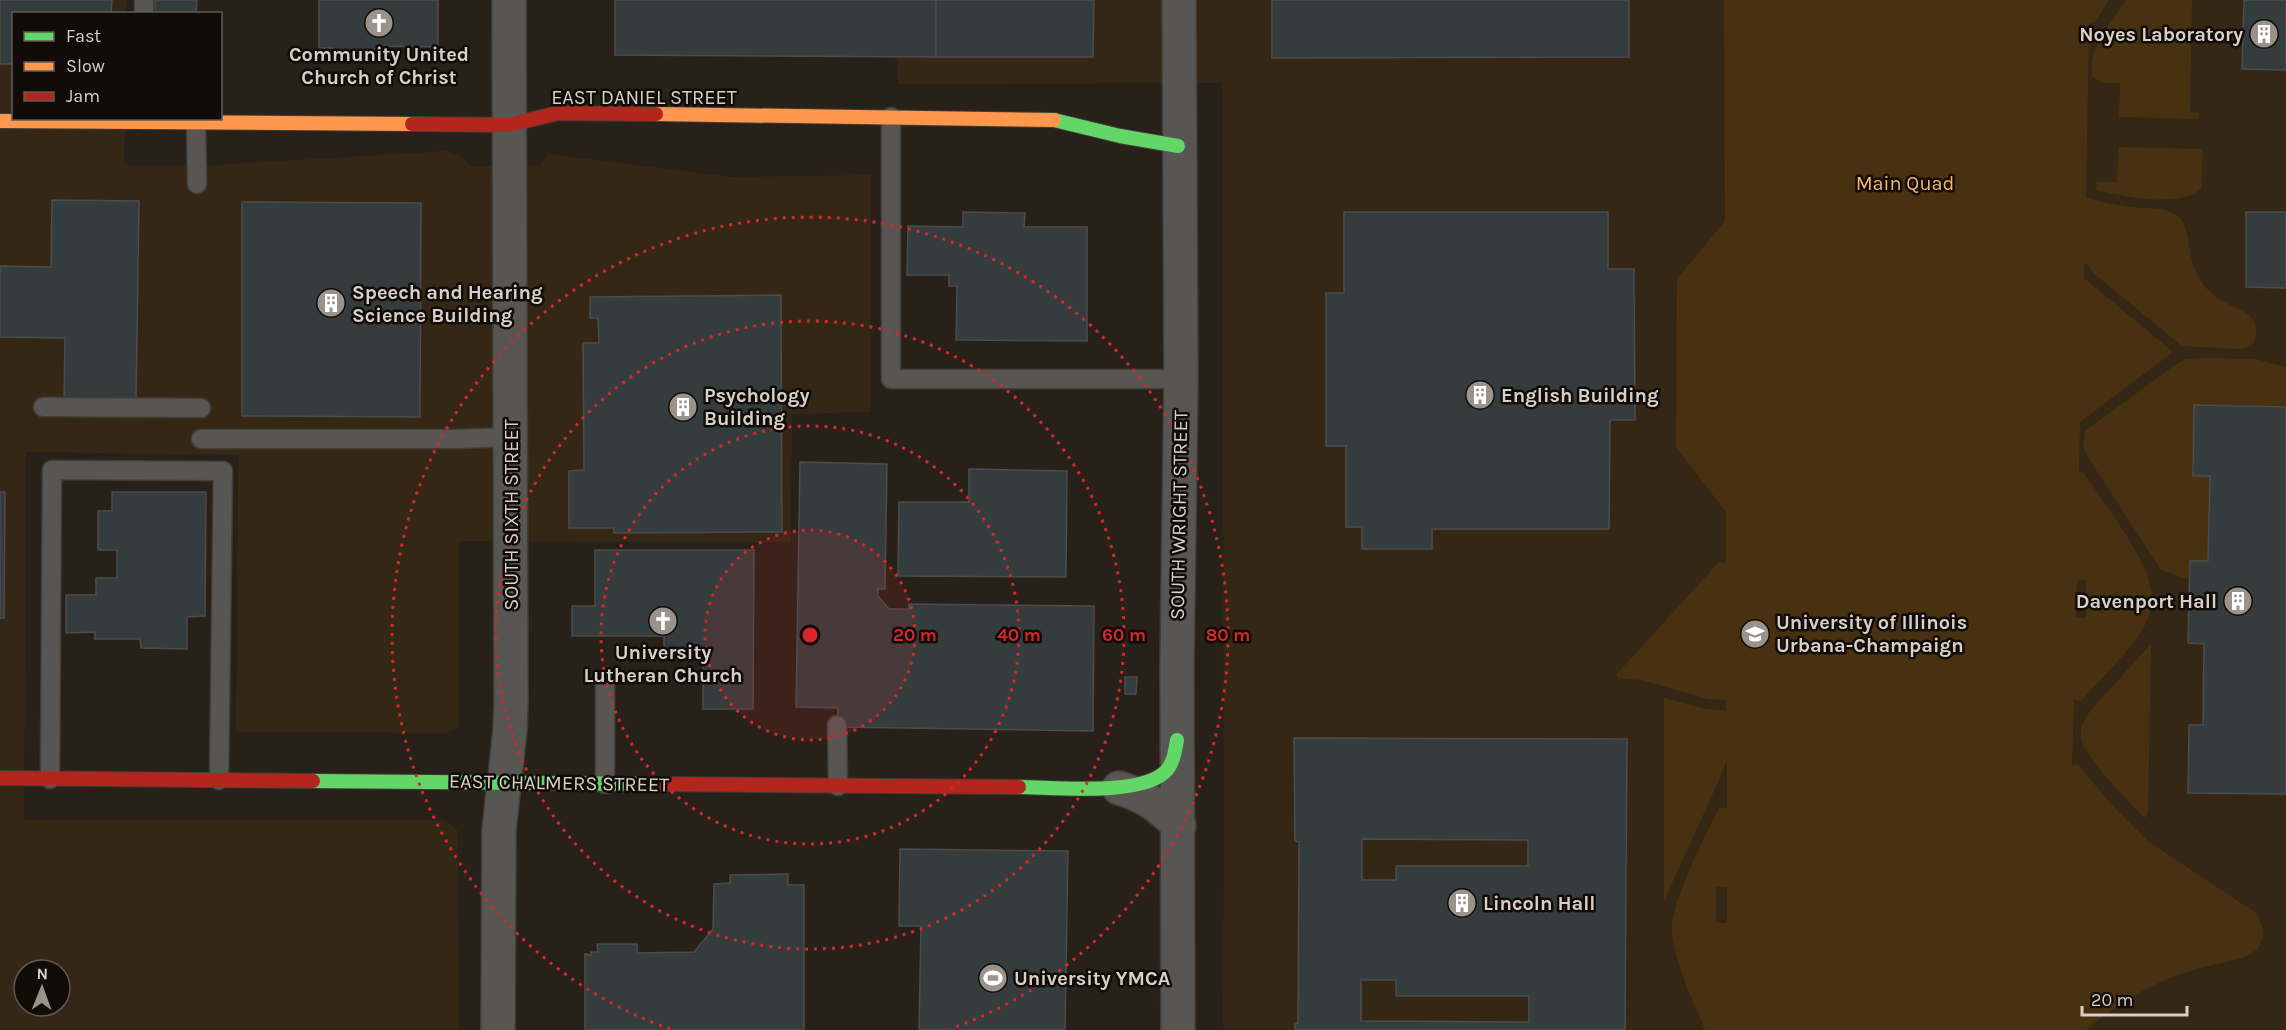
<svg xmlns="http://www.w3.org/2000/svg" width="2286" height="1030" font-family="Karla,sans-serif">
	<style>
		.built { fill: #352715; fill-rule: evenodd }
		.green { fill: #483110; fill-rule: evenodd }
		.building { fill: #353c3e; stroke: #4c4c4b; stroke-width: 1.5; fill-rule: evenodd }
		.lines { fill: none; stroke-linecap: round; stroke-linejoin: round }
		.lane-casing { stroke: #423d37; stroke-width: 21 }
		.street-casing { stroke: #423d37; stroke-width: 36 }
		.fast-casing { stroke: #423d37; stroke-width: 16 }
		.slow-casing { stroke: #423d37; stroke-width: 16 }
		.jam-casing { stroke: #423d37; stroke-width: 16 }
		.lane { stroke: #585652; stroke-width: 18 }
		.street { stroke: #585652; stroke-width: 33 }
		.fast { stroke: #63d668; stroke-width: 14 }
		.slow { stroke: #ff974d; stroke-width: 14 }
		.jam { stroke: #b3261e; stroke-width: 14 }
		.ring { fill: none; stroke: #d62828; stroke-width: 3; stroke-dasharray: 3 6 }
		.labels { text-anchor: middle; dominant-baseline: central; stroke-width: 5; stroke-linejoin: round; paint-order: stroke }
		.poi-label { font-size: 20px; font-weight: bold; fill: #d8d0c8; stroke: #110c07; text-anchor: start }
		.street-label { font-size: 20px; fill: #d8d0c8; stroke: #110c07 }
		.park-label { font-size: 20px; fill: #f8b866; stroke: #110c07 }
		.centre { fill: #d62828; stroke: #110c07; stroke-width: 3 }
		.ring-label { font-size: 18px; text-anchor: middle; font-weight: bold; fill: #d62828; stroke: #110c07; stroke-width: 5; stroke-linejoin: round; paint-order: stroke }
	</style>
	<rect width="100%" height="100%" fill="#27211a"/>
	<g class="built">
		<path d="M0,0H127L126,13L14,14V118L125,119L124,165L197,166L446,151L462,156L470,166L540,165L549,154L731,177L871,175V412L792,414L791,542L459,541V728L447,733L236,732L238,455L26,452L24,820H445L458,831L459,1030H0ZM24,970H60V1006H24Z"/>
		<polygon points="897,0 2286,0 2286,1030 1223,1030 1224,825 1222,83 898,84"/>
	</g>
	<g class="green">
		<path d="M1724,0H2109L2094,23H2089L2086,198C2100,202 2116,205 2131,207C2145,209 2164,206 2176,215C2189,224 2188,243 2191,257C2194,269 2200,281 2208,290C2227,311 2266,308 2254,342L2245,348L2238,349L2182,346L2092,272L2087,264H2084V278L2173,352L2080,422L2079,472L2084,473C2103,502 2146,557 2151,589C2153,602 2150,614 2145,625C2131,651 2102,677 2082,700L2077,701L2074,699L2072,766L2078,764L2108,801L2149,842L2256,913C2267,932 2266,946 2246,957C2223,963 2200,967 2178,975C2144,987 2113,1008 2086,1030H1705C1694,1002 1672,958 1672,929C1671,902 1706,834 1719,808L1721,807L1727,809V759L1719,780L1664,901V698L1707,709L1726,711V700L1708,699L1642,680L1618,678L1616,675L1718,563L1726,562V512L1676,447L1677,279L1725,221ZM2077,580H2086V618L2076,617ZM1716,887H1727V923H1716Z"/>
		<path d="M2126,0H2192L2190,112L2199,113V119L2119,117L2120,83H2102L2092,76C2088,47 2111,23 2126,0Z"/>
		<path d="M2119,147L2203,149L2201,188C2180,209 2122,196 2096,190L2097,182H2117Z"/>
		<polygon points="2204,358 2255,359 2286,367 2286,407 2194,405 2194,476 2210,476 2208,561 2190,561 2189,580 2161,570 2086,454 2083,445 2085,431 2175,365 2185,359"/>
		<polygon points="2150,645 2151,648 2148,812 2146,817 2143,817 2105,776 2084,748 2081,737 2081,727 2090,711"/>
	</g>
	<g class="building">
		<polygon points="0,0 112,0 111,14 14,14 14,64 0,64"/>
		<polygon points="155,0 197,0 196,14 155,14"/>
		<polygon points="319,0 438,0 438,47 377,46 365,60 344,61 333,48 319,48"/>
		<polygon points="615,0 936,0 936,57 615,55"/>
		<polygon points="936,0 1094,0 1093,57 936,57"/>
		<polygon points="1272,0 1629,0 1629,57 1272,58"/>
		<polygon points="2244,0 2286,0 2286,70 2242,69"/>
		<polygon points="52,200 139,201 136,402 64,401 65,338 0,337 0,266 51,267"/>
		<polygon points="242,202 421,203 420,417 242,416"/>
		<polygon points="963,212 1025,213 1024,227 1087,227 1087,341 956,340 957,286 949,286 949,275 907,275 908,226 963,227"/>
		<polygon points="1344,212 1608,212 1608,269 1634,269 1635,420 1610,420 1609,529 1432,529 1432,549 1362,549 1362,527 1346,527 1346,446 1326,446 1326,293 1344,293"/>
		<polygon points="2246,212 2286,212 2286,288 2246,287"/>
		<polygon points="781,295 782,532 614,533 614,528 569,528 569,471 584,470 583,343 599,343 598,318 590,318 590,297"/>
		<polygon points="2194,405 2286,407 2286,794 2188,793 2189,725 2203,725 2204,644 2188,643 2190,561 2208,561 2210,476 2193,476"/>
		<polygon points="800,462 887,464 885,589 878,589 878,596 889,609 909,609 909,604 1094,606 1093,731 838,727 838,708 796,707"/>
		<polygon points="969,469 1067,471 1066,577 898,576 899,502 969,502"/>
		<polygon points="0,492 5,492 4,618 0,618"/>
		<polygon points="112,492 206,492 205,616 187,617 187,649 141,648 140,639 95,639 95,632 66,633 66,595 96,595 96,578 117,578 117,550 98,550 98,511 112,511"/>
		<polygon points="595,550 754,550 753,709 703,709 703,655 664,655 664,636 572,636 572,606 595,606"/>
		<polygon points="1125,677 1137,677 1136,694 1125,694"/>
		<path d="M1294,738L1627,739L1625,1030H1295V1024L1298,1023L1299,842L1295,841ZM1362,839L1528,840V866H1396V880H1362ZM1361,980H1396V996H1529V1022L1361,1021Z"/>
		<polygon points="900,849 1068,851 1065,1030 919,1030 921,926 899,926"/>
		<polygon points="788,874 788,885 804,885 804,1030 585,1030 585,954 591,955 591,952 598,952 597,944 637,944 637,953 694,952 713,929 714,884 730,883 730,875"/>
	</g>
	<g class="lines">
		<g class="lane-casing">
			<g id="lane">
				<polyline points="144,14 144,0"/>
				<polyline points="891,117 891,379 1181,379"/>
				<polyline points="196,122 197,184"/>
				<polyline points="43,407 201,408"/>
				<polyline points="201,439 458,439 511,437"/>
				<polyline points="837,725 838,786"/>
				<polyline points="50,779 52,470 223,471 219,780"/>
				<polyline points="605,784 605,680"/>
			</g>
		</g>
		<g class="street-casing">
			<g id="street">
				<path d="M1119,788C1146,796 1158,806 1179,825"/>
				<polyline points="498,1030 499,830 510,730 511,704 509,0"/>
				<polyline points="1178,1030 1177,665 1181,379 1179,0"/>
			</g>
		</g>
		<g class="fast-casing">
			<g id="fast">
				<polyline points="1054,120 1120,136 1178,146"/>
				<polyline points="313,781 656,784"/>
				<path d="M1019,787C1054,787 1144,797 1167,770C1174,761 1175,751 1177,740"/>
			</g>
		</g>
		<g class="slow-casing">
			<g id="slow">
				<polyline points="656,114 1054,120"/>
				<polyline points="0,121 412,124"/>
			</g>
		</g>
		<g class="jam-casing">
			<g id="jam">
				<polyline points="412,124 509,125 558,113 656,114"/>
				<polyline points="0,778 313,781"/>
				<polyline points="656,784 1019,787"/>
			</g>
		</g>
		<use href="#lane" class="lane"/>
		<use href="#street" class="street"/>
		<use href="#fast" class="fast"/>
		<use href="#slow" class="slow"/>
		<use href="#jam" class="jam"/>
	</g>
	<circle cx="810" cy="635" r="105" fill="#d62828" fill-opacity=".12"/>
	<g class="ring">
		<circle cx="810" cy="635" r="105"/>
		<circle cx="810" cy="635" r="209"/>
		<circle cx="810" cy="635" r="314"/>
		<path d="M670 1029A418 418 0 1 1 950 1029"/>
	</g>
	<defs>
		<g id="church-disc" transform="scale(1.5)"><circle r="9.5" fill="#9a938b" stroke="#110c07"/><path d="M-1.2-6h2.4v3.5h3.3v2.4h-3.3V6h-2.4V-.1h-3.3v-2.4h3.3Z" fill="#fff"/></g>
		<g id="building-disc" transform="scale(1.5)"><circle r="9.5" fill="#9a938b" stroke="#110c07"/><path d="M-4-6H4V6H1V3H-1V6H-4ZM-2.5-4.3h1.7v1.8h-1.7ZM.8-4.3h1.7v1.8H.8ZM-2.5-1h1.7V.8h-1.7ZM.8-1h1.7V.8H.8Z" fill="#fff"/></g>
		<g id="university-disc" transform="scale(1.5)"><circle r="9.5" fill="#9a938b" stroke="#110c07"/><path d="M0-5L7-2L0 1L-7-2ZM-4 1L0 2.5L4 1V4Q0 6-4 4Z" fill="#fff"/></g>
		<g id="stadium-disc" transform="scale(1.5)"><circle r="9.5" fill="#9a938b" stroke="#110c07"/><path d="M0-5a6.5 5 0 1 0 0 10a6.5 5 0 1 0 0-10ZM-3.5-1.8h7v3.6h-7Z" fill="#fff"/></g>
	</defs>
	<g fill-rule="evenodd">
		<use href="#church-disc" x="379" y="23"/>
		<use href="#building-disc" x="2264" y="34"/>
		<use href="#building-disc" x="331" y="303"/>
		<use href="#building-disc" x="1480" y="395"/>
		<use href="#building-disc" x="683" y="407"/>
		<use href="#building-disc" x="2238" y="601"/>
		<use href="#church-disc" x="663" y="621"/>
		<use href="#university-disc" x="1755" y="634"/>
		<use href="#building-disc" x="1462" y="903"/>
		<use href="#stadium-disc" x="993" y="978"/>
	</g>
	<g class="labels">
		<g class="poi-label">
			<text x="2243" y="34" text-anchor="end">Noyes Laboratory</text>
			<text x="379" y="54" text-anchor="middle">Community United<tspan x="379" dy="23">Church of Christ</tspan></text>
			<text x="352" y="292">Speech and Hearing<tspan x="352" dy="23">Science Building</tspan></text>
			<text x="704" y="395">Psychology<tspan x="704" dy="23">Building</tspan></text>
			<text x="1501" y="395">English Building</text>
			<text x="2217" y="601" text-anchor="end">Davenport Hall</text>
			<text x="1776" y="622">University of Illinois<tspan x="1776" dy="23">Urbana-Champaign</tspan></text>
			<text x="663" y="652" text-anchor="middle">University<tspan x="663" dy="23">Lutheran Church</tspan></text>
			<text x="1483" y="903">Lincoln Hall</text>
			<text x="1014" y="978">University YMCA</text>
		</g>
		<g class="street-label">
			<text x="644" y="97">EAST DANIEL STREET</text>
			<text transform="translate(511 515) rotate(-90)">SOUTH SIXTH STREET</text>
			<text transform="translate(1179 515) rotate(-89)">SOUTH WRIGHT STREET</text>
			<text transform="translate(559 783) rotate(1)">EAST CHALMERS STREET</text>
		</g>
		<g class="park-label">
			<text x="1905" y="183">Main Quad</text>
		</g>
	</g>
	<circle cx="810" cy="635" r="9" class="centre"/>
	<g class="ring-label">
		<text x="915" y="641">20 m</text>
		<text x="1019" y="641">40 m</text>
		<text x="1124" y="641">60 m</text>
		<text x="1228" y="641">80 m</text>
	</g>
	<rect x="12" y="12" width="210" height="108" fill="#110c07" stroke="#615a54" stroke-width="1.5"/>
	<rect x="24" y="32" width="30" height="9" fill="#63d668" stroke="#615a54" stroke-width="1.5"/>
	<text x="66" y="42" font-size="18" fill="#d8d0c8">Fast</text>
	<rect x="24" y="62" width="30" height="9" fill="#ff974d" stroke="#615a54" stroke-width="1.5"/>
	<text x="66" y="72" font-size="18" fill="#d8d0c8">Slow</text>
	<rect x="24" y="92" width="30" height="9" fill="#b3261e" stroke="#615a54" stroke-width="1.5"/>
	<text x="66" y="102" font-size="18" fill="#d8d0c8">Jam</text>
	<g transform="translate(42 988) rotate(1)"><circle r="28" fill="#110c07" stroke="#615a54" stroke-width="1.5"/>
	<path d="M0-4.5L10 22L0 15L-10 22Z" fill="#9a938b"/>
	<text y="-9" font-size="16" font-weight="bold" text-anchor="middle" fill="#d8d0c8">N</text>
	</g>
	<path d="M2082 1006v9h105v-9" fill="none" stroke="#d8d0c8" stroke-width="3"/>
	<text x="2091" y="1006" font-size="18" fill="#d8d0c8" stroke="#110c07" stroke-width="4.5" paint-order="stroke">20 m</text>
</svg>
